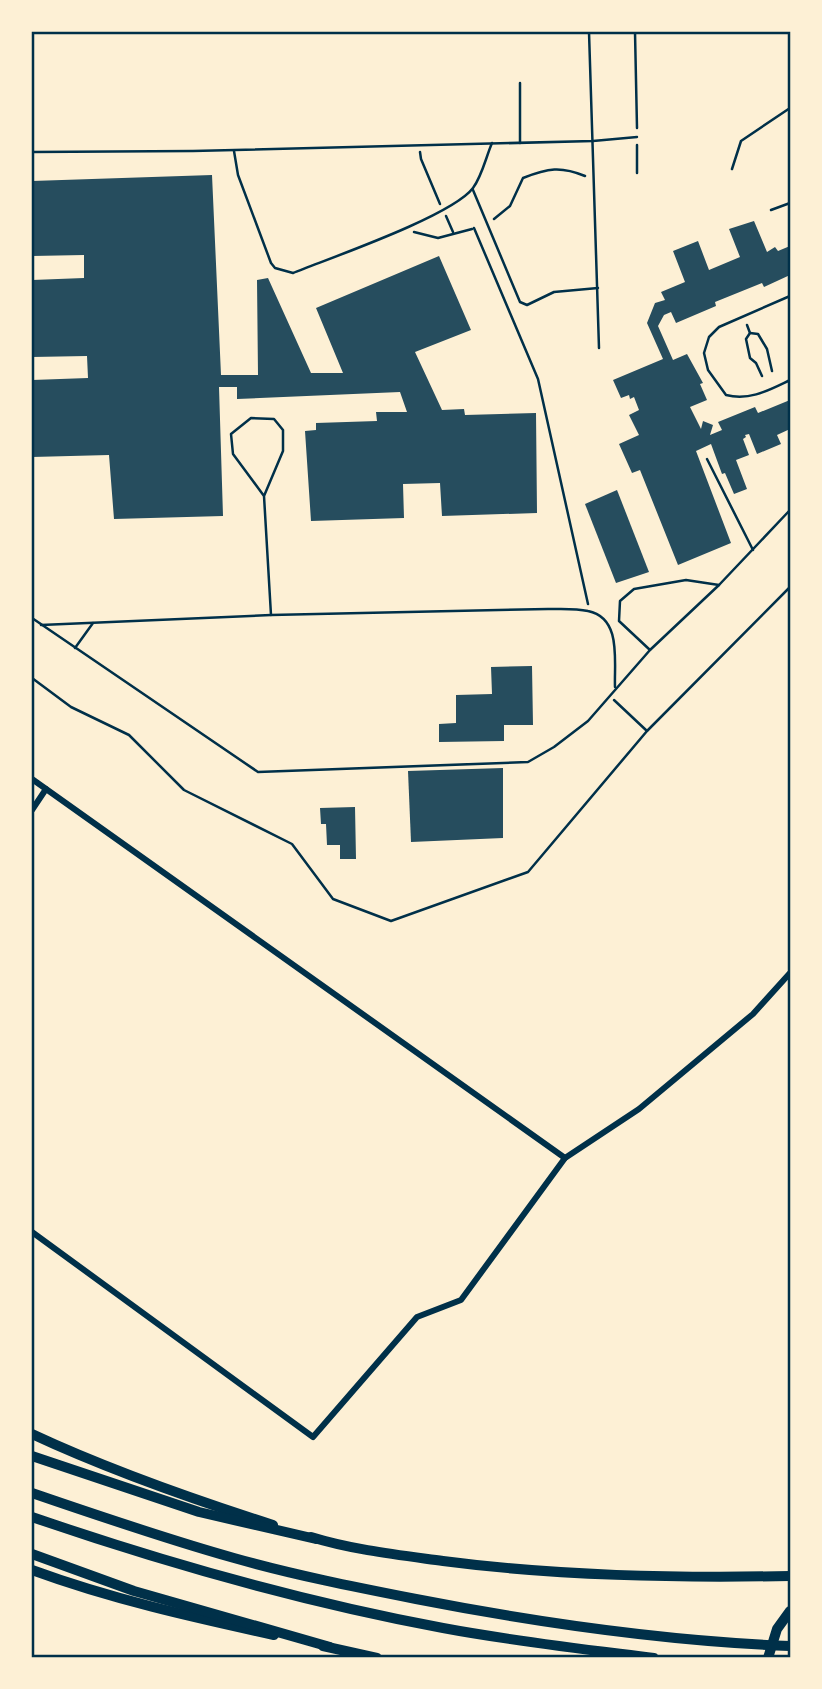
<svg xmlns="http://www.w3.org/2000/svg" width="822" height="1689" font-family="Rubik,sans-serif">
	<style>
		.building { fill: #264d5e }
		.lines { fill: none; stroke-linecap: round; stroke-linejoin: round }
		.path { stroke: #003049; stroke-width: 2.5 }
		.service { stroke: #003049; stroke-width: 2.5 }
		.minor { stroke: #003049; stroke-width: 6 }
		.primary { stroke: #003049; stroke-width: 10 }
		.trunk { stroke: #003049; stroke-width: 10 }
		.neatline { fill: none; stroke: #003049; stroke-width: 2.5 }
	</style>
	<rect width="100%" height="100%" fill="#fdf0d5"/>
	<g class="building">
		<polygon points="212,175 221,375 258,375 257,280 268,278 311,373 343,373 316,308 439,256 471,330 415,352 442,410 464,409 465,415 536,413 537,513 442,516 440,483 403,484 404,518 311,521 305,431 316,430 316,423 377,421 376,412 407,412 400,392 237,399 237,387 219,387 223,516 114,519 109,455 32,457 32,380 88,378 87,356 32,357 32,280 84,278 84,255 32,256 32,181"/>
		<polygon points="754,221 767,252 775,247 778,251 790,246 790,275 764,287 762,283 715,302 716,306 676,323 671,312 664,315 658,326 673,360 687,354 703,383 700,384 707,400 690,407 701,429 703,421 713,425 710,435 722,430 718,422 755,407 758,413 790,400 790,429 777,435 781,444 757,454 749,434 745,435 746,437 743,439 749,455 736,460 747,489 734,494 725,473 722,474 711,444 696,451 731,543 678,565 640,470 632,473 619,444 639,435 629,415 639,410 634,397 630,399 629,395 621,398 613,380 663,359 647,323 655,303 665,300 661,292 685,282 673,251 698,241 709,270 740,257 729,229"/>
		<polygon points="617,490 649,572 616,583 585,504"/>
		<polygon points="532,666 533,725 504,725 504,741 439,742 439,724 456,723 456,695 492,694 491,667"/>
		<polygon points="503,768 503,838 411,842 408,771"/>
		<polygon points="355,807 356,859 340,859 340,845 327,845 326,824 321,824 320,808"/>
	</g>
	<g class="lines">
		<g class="path">
			<polyline points="635,32 637,128"/>
			<polyline points="637,145 637,173"/>
			<polyline points="420,152 421,159 440,204"/>
			<polyline points="732,169 741,141 790,108"/>
			<polyline points="446,216 453,232"/>
			<path d="M494,219L510,206L523,178C548,168 561,166 585,176"/>
			<polyline points="474,228 538,379 588,604"/>
			<polyline points="414,232 438,238 472,229"/>
			<polyline points="747,325 750,333 746,339 750,358 756,363 762,376"/>
			<polyline points="750,333 758,334 767,349 772,371"/>
			<polyline points="32,678 71,707 129,735 184,790 292,844 333,899 391,921 528,872 647,731 790,587"/>
			<polyline points="614,700 647,731"/>
		</g>
		<g class="service">
			<polyline points="589,32 599,348"/>
			<polyline points="520,83 520,143"/>
			<path d="M234,151L238,175L271,263L275,268L293,273C330,258 452,216 473,188C482,176 486,157 492,143"/>
			<polyline points="32,152 193,151 593,141 637,137"/>
			<polyline points="473,190 520,302 527,305 554,292 598,288"/>
			<polyline points="771,210 790,203"/>
			<path d="M790,296L719,327L709,337L704,353L708,370L726,395C750,401 769,390 790,380"/>
			<polyline points="707,459 753,550"/>
			<polyline points="264,496 233,454 231,434 251,418 274,419 283,430 283,451 264,496 271,615"/>
			<polyline points="32,618 258,772 528,762 554,747 588,721 650,650 719,585 790,510"/>
			<path d="M41,625L271,615L548,609C561,609 575,608 588,611C622,618 614,661 615,687"/>
			<polyline points="75,648 93,623"/>
			<polyline points="650,650 619,621 620,601 634,589 686,580 719,585"/>
		</g>
		<g class="minor">
			<polyline points="32,779 565,1158"/>
			<polyline points="32,810 46,789"/>
			<polyline points="32,1232 313,1437 417,1317 461,1300 565,1158 639,1109 753,1014 790,973"/>
		</g>
		<g class="primary">
			<path d="M32,1434C109,1470 192,1499 273,1525"/>
			<path d="M311,1537C353,1550 399,1555 443,1561C558,1576 674,1578 790,1576"/>
			<path d="M32,1570C111,1599 192,1617 274,1635"/>
			<polyline points="323,1646 377,1658"/>
			<polyline points="768,1658 777,1629 790,1611"/>
		</g>
		<g class="trunk">
			<polyline points="32,1456 199,1512 316,1539"/>
			<path d="M32,1493C99,1516 166,1539 234,1558C294,1575 355,1587 416,1599C539,1623 665,1641 790,1646"/>
			<path d="M32,1517C166,1563 303,1602 443,1628C512,1641 583,1649 654,1658"/>
			<polyline points="32,1554 134,1591 330,1647"/>
		</g>
	</g>
	<rect width="822" height="1689" fill="none" stroke="#fdf0d5" stroke-width="66"/>
	<rect x="33" y="33" width="756" height="1623" class="neatline"/>
</svg>
